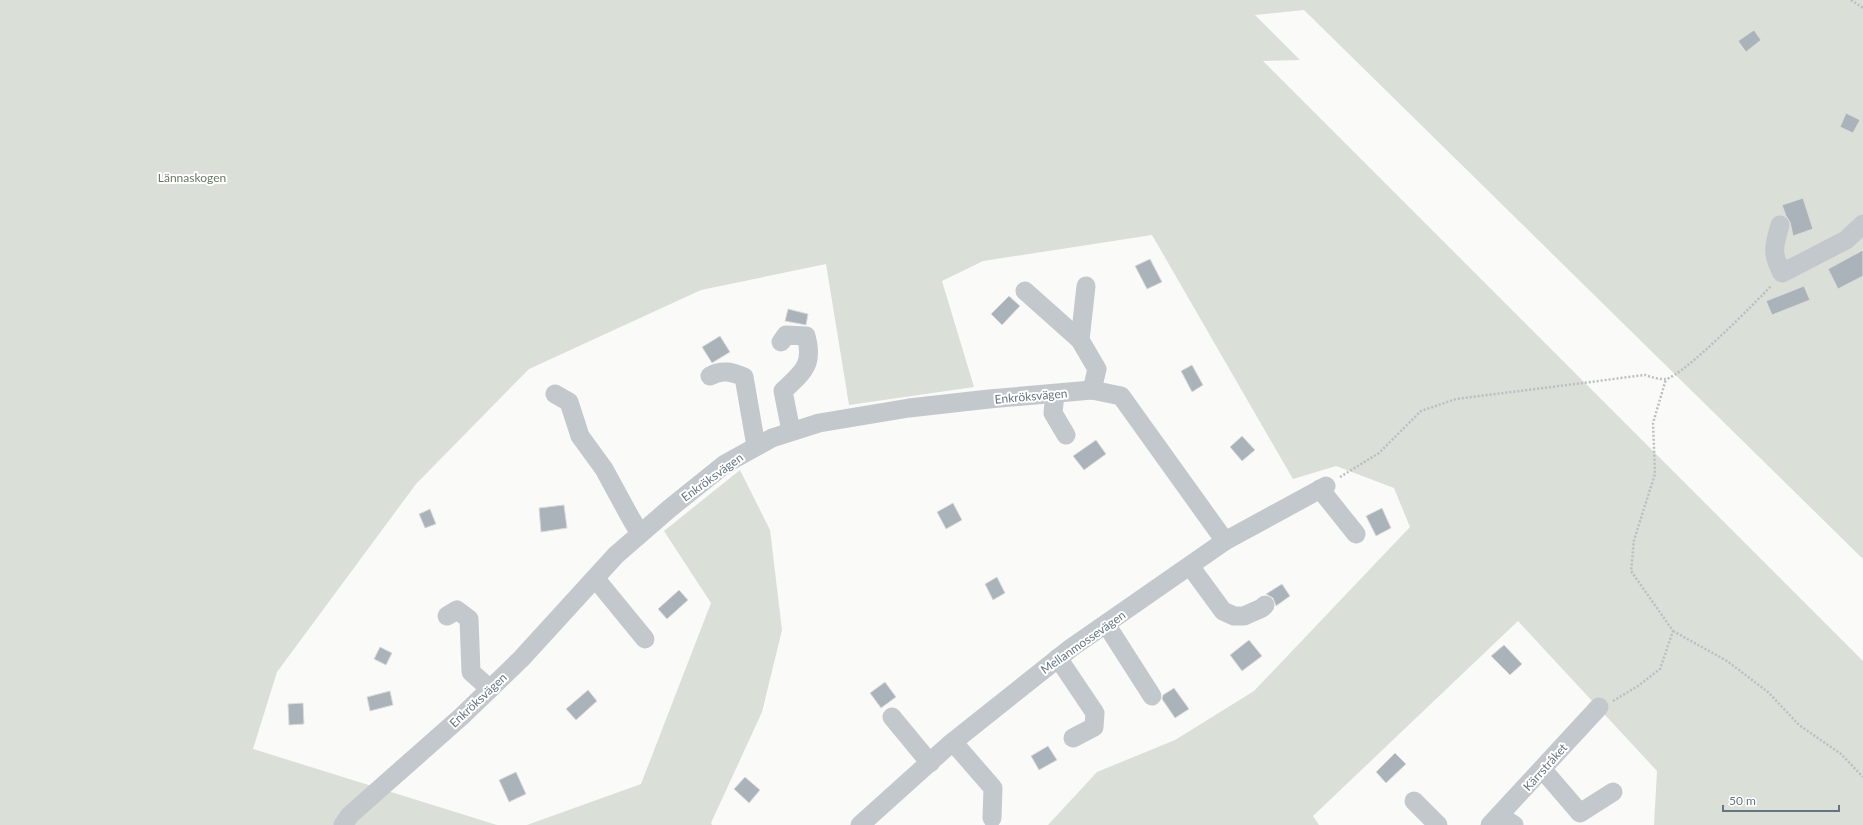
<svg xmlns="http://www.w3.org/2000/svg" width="1863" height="825" font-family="Lato,sans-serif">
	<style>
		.green { fill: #dadfd7 }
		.building { fill: #aab3b9; stroke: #dcdcda }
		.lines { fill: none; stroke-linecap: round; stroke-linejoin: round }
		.path { stroke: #bbbfc2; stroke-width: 2.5; stroke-dasharray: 2 2; stroke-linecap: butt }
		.minor { stroke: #c3c8cc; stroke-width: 19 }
		.labels { text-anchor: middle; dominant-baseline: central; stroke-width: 4; stroke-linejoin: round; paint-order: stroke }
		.park-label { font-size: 12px; fill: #687a64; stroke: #fff }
		.street-label { font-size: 12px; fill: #657683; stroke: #fff }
	</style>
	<rect width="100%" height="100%" fill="#fafaf8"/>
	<g class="green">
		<polygon points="0,0 1863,0 1863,559 1304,10 1255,15 1300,60 1263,61 1863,661 1863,825 1654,825 1657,771 1518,621 1313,816 1319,825 1048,825 1097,772 1175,740 1254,691 1410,527 1394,488 1336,466 1293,479 1152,235 983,261 942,281 974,387 849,405 826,264 701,290 529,369 416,484 277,672 253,749 497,825 0,825"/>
		<polygon points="740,470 770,530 782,630 762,712 711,823 712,825 527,825 641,784 711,603 664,531"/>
	</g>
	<g class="building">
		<polygon points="1754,30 1761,40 1746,52 1738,41"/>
		<polygon points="1846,113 1860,120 1853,133 1840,127"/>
		<polygon points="1803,198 1813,229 1793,236 1790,222 1786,216 1782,205"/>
		<polygon points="1863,250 1863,276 1838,289 1828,269"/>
		<polygon points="1150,259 1162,282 1147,289 1135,266"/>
		<polygon points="1804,286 1810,300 1772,315 1766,301"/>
		<polygon points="1009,296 1020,306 1002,325 991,314"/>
		<polygon points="788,309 808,314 806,325 785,321"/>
		<polygon points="720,336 730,352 712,363 702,347"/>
		<polygon points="1192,365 1203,385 1192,392 1181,371"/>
		<polygon points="1242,436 1255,450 1242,461 1230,447"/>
		<polygon points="1096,440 1106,454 1084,470 1073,456"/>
		<polygon points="953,503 962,520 946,529 937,512"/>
		<polygon points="564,505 567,528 541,532 539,508"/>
		<polygon points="1382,508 1391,528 1376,536 1366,516"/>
		<polygon points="430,509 436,524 425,528 419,514"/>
		<polygon points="997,577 1005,593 993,600 985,584"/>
		<polygon points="1282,584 1290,596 1276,606 1273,598 1266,594"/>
		<polygon points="679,590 688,600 667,619 658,609"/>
		<polygon points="1249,640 1262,656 1242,671 1230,655"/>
		<polygon points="1504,645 1522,664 1510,675 1491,656"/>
		<polygon points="380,647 392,653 386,665 374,659"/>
		<polygon points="885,682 896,697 881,708 870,693"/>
		<polygon points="1174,688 1189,709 1175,718 1162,699 1163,695"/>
		<polygon points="588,690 597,701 576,720 566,709"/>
		<polygon points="390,691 393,705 370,711 367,697"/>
		<polygon points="303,703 304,724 289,725 288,704"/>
		<polygon points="1048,746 1057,760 1039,770 1031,756"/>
		<polygon points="1395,753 1406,764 1386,783 1376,772"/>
		<polygon points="516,772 526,794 509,802 499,780"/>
		<polygon points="745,777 760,790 749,803 734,789"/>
	</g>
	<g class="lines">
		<g class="path">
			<polyline points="1851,0 1863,8"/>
			<path d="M1340,477L1379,453L1421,411L1456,399L1645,375C1651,377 1661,380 1666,379C1683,376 1757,301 1771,286"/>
			<polyline points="1673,631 1727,661 1768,692 1799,725 1841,754 1863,777"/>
			<polyline points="1613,701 1638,686 1660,669 1673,631 1631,571 1634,540 1655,474 1653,423 1666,379"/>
		</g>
		<g class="minor">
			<path d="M1780,225C1774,247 1771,252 1782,273L1846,240L1863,224"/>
			<polyline points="1025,291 1080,340 1097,369 1092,390"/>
			<polyline points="1080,340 1086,286"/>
			<path d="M781,342L786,335L806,336C814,365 803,372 783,391L791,431"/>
			<path d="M710,376C722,369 732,372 744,377L756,446"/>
			<polyline points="555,394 569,402 580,436 604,469 629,515 640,534"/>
			<polyline points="1055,394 1053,413 1066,435"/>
			<polyline points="1320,489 1356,534"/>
			<polyline points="1190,566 1223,611 1234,616 1244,616 1262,608 1265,605"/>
			<polyline points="595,578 645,639"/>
			<polyline points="447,616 457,610 469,619 471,672 490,689"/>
			<polyline points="1106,624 1152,696"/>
			<polyline points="1058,658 1095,713 1094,727 1073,738"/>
			<polyline points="892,717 930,763"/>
			<polyline points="953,742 993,788 992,818"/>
			<polyline points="1543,770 1580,813 1613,792"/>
			<polyline points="1414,801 1438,825"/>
			<polyline points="1500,816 1514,825"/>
			<polyline points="343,825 350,815 462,716 521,659 616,555 669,509 725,464 772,438 819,423 909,408 989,399 1092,390 1121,396 1225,541"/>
			<polyline points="860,825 949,745 1071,648 1225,541 1326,486"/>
			<polyline points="1490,825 1599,707"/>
		</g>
	</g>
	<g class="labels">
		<g class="park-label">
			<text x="192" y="177">Lännaskogen</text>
		</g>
		<g class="street-label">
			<text transform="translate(1031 396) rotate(-5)">Enkröksvägen</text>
			<text transform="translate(712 477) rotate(-36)">Enkröksvägen</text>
			<text transform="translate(1083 642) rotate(-35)">Mellanmossevägen</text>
			<text transform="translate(478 700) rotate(-43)">Enkröksvägen</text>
			<text transform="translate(1545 767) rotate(-48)">Kärrstråket</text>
		</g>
	</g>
	<path d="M1723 805v6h116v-6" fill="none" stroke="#657683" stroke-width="2"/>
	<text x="1729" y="805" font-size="12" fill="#657683" stroke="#ffffff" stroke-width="3" paint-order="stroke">50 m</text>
</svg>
